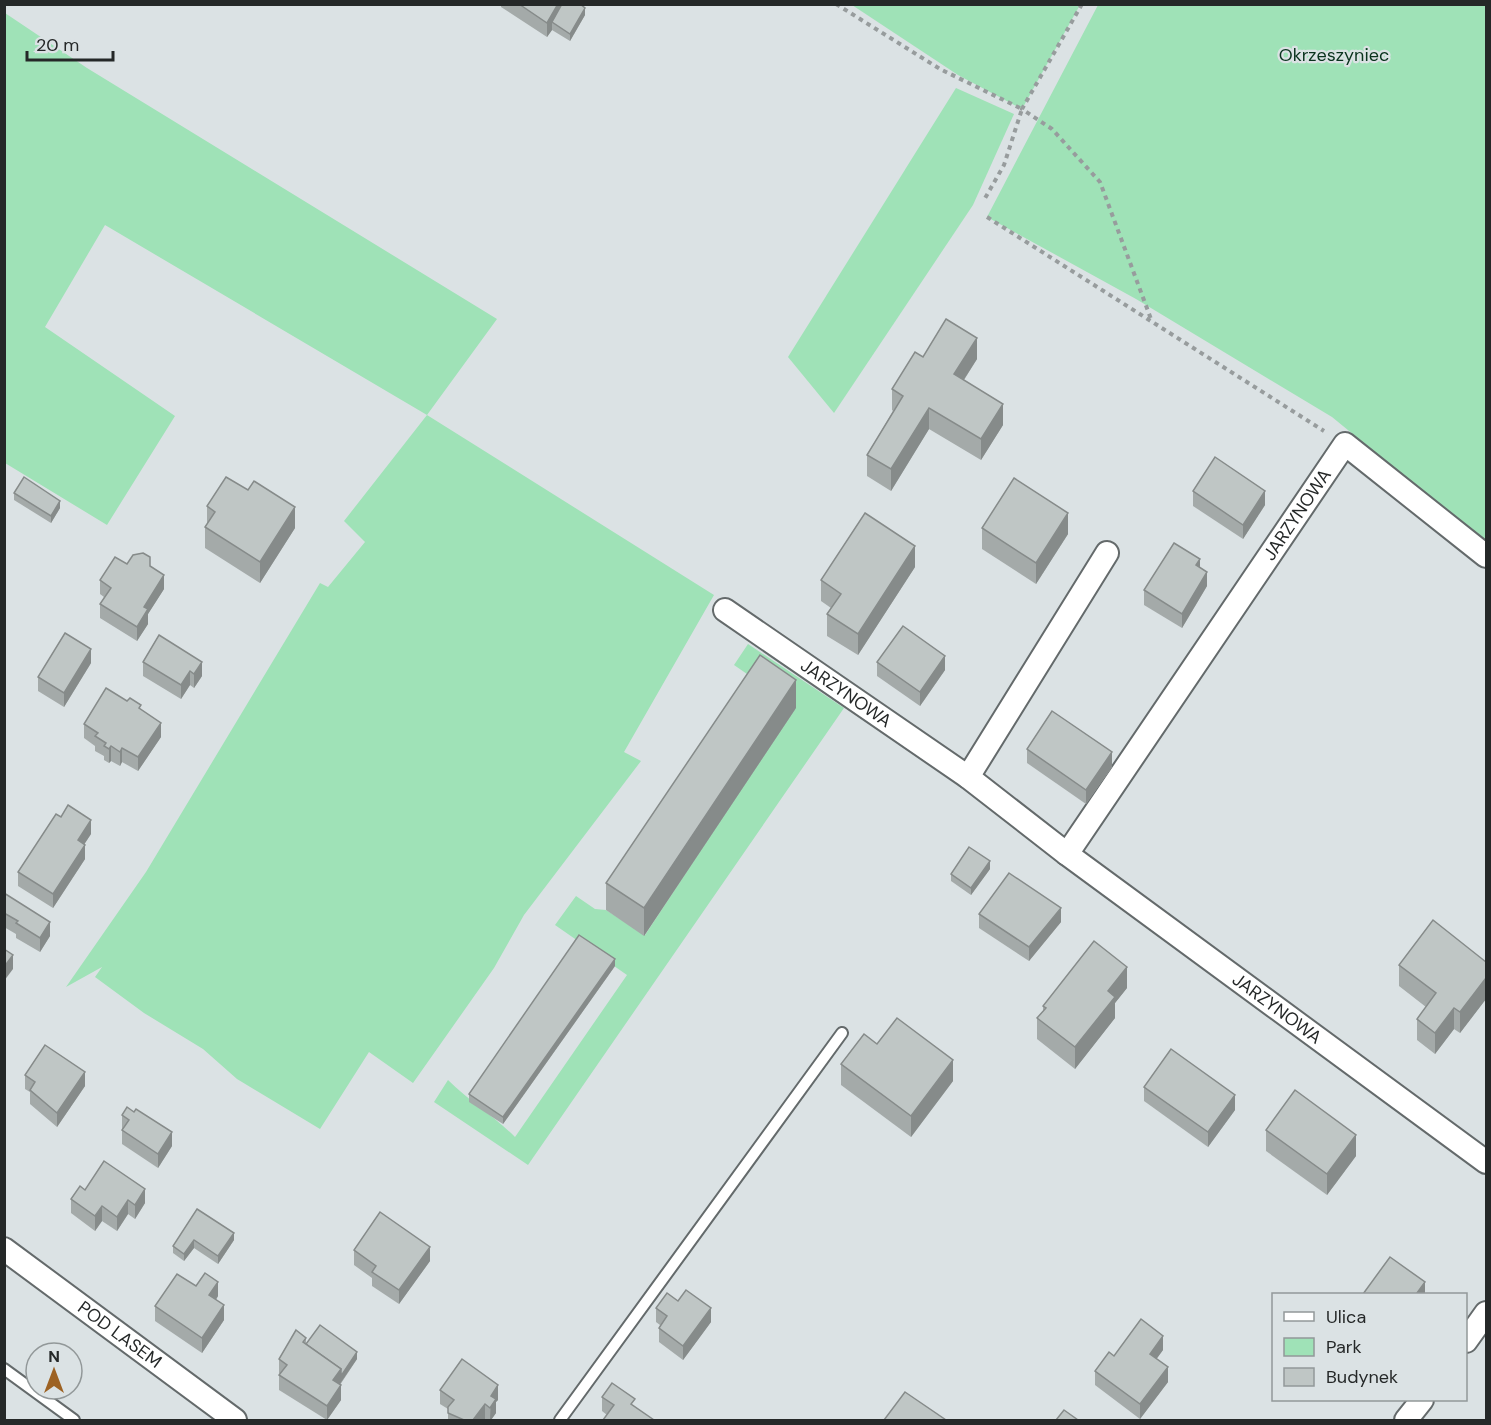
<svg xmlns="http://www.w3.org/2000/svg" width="1491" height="1425" font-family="'DM Sans',sans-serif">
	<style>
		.green { fill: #9fe2b7 }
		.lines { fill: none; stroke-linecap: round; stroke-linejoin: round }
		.lane-casing { stroke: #646a6b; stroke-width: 14 }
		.street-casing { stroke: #646a6b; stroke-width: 26 }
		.path { stroke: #979c9d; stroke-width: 4; stroke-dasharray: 4.5 4.5; stroke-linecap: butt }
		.lane { stroke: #fff; stroke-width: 10 }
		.street { stroke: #fff; stroke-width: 22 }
		.wall { fill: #a4aaa9 }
		.shaded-wall { fill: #868b8a }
		.building { fill: #bfc6c5; stroke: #868b8a; stroke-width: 1.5 }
		.labels { text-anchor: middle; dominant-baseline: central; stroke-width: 4.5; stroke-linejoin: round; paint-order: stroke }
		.park-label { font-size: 18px; fill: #09331d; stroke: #dbe2e4 }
		.street-label { font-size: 18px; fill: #252828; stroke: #dbe2e4 }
	</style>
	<rect width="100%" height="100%" fill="#dbe2e4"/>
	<g class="green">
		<polygon points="852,5 1080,5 1022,109 958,75"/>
		<polygon points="1098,5 1486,5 1486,543 1332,417 1136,299 987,217"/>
		<polygon points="5,13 87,68 497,319 427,415 714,595 624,752 641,761 524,915 494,968 413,1083 369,1052 320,1129 237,1079 203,1049 144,1013 95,977 102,967 66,987 146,872 320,583 328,587 365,542 344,521 427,415 105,225 45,327 175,416 107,525 5,463"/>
		<polygon points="956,88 1014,114 973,205 834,413 788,357"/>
		<path d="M748,644L844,708L528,1165L434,1102L448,1080C470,1102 494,1116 515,1137L627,975L555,925L576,896L595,909L606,910L645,935L795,707L734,665Z"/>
	</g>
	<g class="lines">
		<g class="lane-casing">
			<g id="lane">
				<polyline points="4,1369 74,1420"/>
				<polyline points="560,1420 842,1033"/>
			</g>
		</g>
		<g class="street-casing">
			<g id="street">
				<path id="s1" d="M725,610L968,777L1067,854L1486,1162"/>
				<polyline points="968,777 1107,553"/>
				<path id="s2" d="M1067,854L1345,444L1486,556"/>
				<path id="s3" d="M4,1249L235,1420"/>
				<polyline points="1466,1341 1486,1313"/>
				<polyline points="1406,1420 1422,1400"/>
			</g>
		</g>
		<g class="path">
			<polyline points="836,4 940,69 1022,109 1004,165 984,200"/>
			<polyline points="1082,4 1022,109 1052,129 1100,182 1151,319"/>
			<polyline points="987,217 1324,431"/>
		</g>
		<use href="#lane" class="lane"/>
		<use href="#street" class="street"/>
	</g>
	<g class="wall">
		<polygon points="501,4 580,4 585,15 570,41 552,30 547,37 501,7"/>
		<polygon points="923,357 977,359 964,380 1003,425 981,460 929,429 891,491 867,476 867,455 893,411 892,410 892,389"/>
		<polygon points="248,490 295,528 260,583 205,548 205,527 207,524 207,506"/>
		<polygon points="1193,491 1265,505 1243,539 1193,506"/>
		<polygon points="14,493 60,508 51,523 14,500"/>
		<polygon points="982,528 1068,534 1036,584 982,549"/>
		<polygon points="127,564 150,566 164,589 148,614 148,624 137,641 100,618 100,604 104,597 100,594 100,580"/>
		<polygon points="915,567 858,655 827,636 827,614 831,608 821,601 821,580"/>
		<polygon points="1200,567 1207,586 1182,628 1144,605 1144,590"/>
		<polygon points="159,635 202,676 194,688 190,685 181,699 143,676 143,662"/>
		<polygon points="877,662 945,670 920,706 877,676"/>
		<polygon points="91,663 64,707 38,691 38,677"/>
		<polygon points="796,708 644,936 606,910 606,883"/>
		<polygon points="141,710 161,737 138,771 122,762 120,766 111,761 109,763 104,760 104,756 95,751 95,746 84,738 84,724"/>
		<polygon points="1027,749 1112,767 1086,804 1027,763"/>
		<polygon points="91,834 84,844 85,859 53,908 18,886 18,872"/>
		<polygon points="990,869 971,895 951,881 951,874"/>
		<polygon points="4,893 50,936 40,952 16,938 16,934 4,927"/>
		<polygon points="979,914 1061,922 1029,961 979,928"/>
		<polygon points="1486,962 1486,999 1460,1033 1454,1029 1435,1054 1417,1040 1417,1019 1426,1007 1399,986 1399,965"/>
		<polygon points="615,966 503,1124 469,1102 469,1094"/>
		<polygon points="1127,988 1115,1003 1115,1018 1075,1069 1037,1039 1037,1018 1043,1011 1043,1006"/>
		<polygon points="841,1064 953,1081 911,1137 841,1085"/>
		<polygon points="25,1075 85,1086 57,1127 30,1104 30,1092 25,1089"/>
		<polygon points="1144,1087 1235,1110 1208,1147 1144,1101"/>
		<polygon points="134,1112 172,1146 158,1168 122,1144 122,1115"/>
		<polygon points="1266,1130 1356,1156 1327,1195 1266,1151"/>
		<polygon points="85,1190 145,1203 135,1219 128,1214 117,1231 102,1221 95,1231 71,1213 71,1199"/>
		<polygon points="197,1209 234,1240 218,1264 194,1248 184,1261 173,1253 173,1246"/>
		<polygon points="354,1250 430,1261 399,1304 372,1286 372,1278 354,1265"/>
		<polygon points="196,1286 218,1296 216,1300 224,1320 202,1353 155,1321 155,1306"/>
		<polygon points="678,1301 711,1322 683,1360 659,1342 659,1328 660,1325 656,1322 656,1308"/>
		<polygon points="306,1338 306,1344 357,1359 340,1385 341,1400 327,1420 279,1390 279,1375 280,1374 279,1373 279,1359"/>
		<polygon points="1163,1350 1156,1359 1168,1382 1140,1419 1095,1385 1095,1371 1114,1356"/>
		<polygon points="440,1390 498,1400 496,1402 496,1413 491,1420 487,1420 485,1419 483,1420 448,1420 448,1409 440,1404"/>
		<polygon points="602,1397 635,1407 607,1415 602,1411"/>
	</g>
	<g class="shaded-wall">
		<polygon points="558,4 567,4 552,22 552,30 547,37 547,23"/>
		<polygon points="585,8 585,15 570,41 570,34"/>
		<polygon points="977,338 977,359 954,395 954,374"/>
		<polygon points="1003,404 1003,425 981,460 981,439"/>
		<polygon points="929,408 929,429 891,491 891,469"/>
		<polygon points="1265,491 1265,505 1243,539 1243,525"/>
		<polygon points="60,501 60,508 51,523 51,516"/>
		<polygon points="295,507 295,528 260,583 260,562"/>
		<polygon points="1068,513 1068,534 1036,584 1036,563"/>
		<polygon points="915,546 915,567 858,655 858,634"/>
		<polygon points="1200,559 1200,573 1196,565"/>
		<polygon points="1207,572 1207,586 1182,628 1182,614"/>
		<polygon points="164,575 164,589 148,614 148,624 137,641 137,627 144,607"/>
		<polygon points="91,649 91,663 64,707 64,693"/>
		<polygon points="945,656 945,670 920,706 920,692"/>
		<polygon points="202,662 202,676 194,688 194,674"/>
		<polygon points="190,671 190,685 181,699 181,685"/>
		<polygon points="796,680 796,708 644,936 644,908"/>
		<polygon points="161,723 161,737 138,771 138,757"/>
		<polygon points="111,746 111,761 109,763 109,749"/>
		<polygon points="122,748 122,762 120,766 120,752"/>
		<polygon points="1112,752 1112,767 1086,804 1086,790"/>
		<polygon points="91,820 91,834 78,854 78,840"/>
		<polygon points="85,845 85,859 53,908 53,894"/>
		<polygon points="990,861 990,869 971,895 971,888"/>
		<polygon points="1061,908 1061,922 1029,961 1029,947"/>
		<polygon points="50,922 50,936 40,952 40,938"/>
		<polygon points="13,955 13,969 4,981 4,967"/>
		<polygon points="615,959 615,966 503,1124 503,1117"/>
		<polygon points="1127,967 1127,988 1115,1003 1115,1018 1075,1069 1075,1047 1108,991"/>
		<polygon points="1486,978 1486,999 1460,1033 1460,1012"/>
		<polygon points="1454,1008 1454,1029 1435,1054 1435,1033"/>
		<polygon points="953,1060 953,1081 911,1137 911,1116"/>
		<polygon points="85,1072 85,1086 57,1127 57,1113"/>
		<polygon points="1235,1095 1235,1110 1208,1147 1208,1132"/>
		<polygon points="172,1132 172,1146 158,1168 158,1154"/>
		<polygon points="1356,1135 1356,1156 1327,1195 1327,1174"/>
		<polygon points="145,1189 145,1203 135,1219 135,1205"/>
		<polygon points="128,1200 128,1214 117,1231 117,1217"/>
		<polygon points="102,1206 102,1221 95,1231 95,1216"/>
		<polygon points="234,1233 234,1240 218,1264 218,1256"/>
		<polygon points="194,1240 194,1248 184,1261 184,1254"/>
		<polygon points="430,1247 430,1261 399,1304 399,1290"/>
		<polygon points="218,1282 218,1296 209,1310 209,1295"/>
		<polygon points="1425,1282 1425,1294 1417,1294 1417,1293"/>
		<polygon points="224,1305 224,1320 202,1353 202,1338"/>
		<polygon points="711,1308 711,1322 683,1360 683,1346"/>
		<polygon points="1163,1336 1163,1350 1150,1368 1150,1354"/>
		<polygon points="357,1352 357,1359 333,1394 333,1380 341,1369"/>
		<polygon points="1168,1367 1168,1382 1140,1419 1140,1404"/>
		<polygon points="341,1385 341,1400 327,1420 327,1406"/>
		<polygon points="498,1385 498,1400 496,1402 496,1413 491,1420 490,1420 491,1396"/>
		<polygon points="485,1404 485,1419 483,1420 473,1420"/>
	</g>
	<g class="building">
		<polygon points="519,4 558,4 547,23"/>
		<polygon points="562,4 580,4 585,8 570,34 552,22"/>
		<polygon points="946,319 977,338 954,374 1003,404 981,439 929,408 891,469 867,455 903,396 892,389 915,352 923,357"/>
		<polygon points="1215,457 1265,491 1243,525 1193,491"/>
		<polygon points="24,477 60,501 51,516 14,493"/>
		<polygon points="226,477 248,490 254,481 295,507 260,562 205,527 215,512 207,506"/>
		<polygon points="1014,478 1068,513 1036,563 982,528"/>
		<polygon points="865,513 915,546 858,634 827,614 841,594 821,580"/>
		<polygon points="1174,543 1200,559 1196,565 1207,572 1182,614 1144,590"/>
		<polygon points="143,553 150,557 150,566 164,575 144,607 148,609 137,627 100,604 111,588 100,580 115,557 127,564 133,555"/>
		<polygon points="903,626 945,656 920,692 877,662"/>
		<polygon points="65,633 91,649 64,693 38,677"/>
		<polygon points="159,635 202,662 194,674 190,671 181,685 143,662"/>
		<polygon points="760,655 796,680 644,908 606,883"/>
		<polygon points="106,688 127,701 130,698 141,705 139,708 161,723 138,757 122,748 120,752 111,746 109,749 104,746 106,743 95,736 98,733 84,724"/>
		<polygon points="1052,711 1112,752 1086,790 1027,749"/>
		<polygon points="68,805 91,820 78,840 85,845 53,894 18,872 56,814 61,817"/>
		<polygon points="969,847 990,861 971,888 951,874"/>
		<polygon points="1009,873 1061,908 1029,947 979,914"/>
		<polygon points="4,893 50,922 40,938 16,923 18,921 4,913"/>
		<polygon points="1433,920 1486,962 1486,978 1460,1012 1454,1008 1435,1033 1417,1019 1436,993 1399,965"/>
		<polygon points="579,935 615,959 503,1117 469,1094"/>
		<polygon points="1094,941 1127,967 1108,991 1115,997 1075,1047 1037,1018 1046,1008 1043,1006"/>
		<polygon points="4,949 13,955 4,967"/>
		<polygon points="897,1018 953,1060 911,1116 841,1064 864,1034 877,1044"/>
		<polygon points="45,1045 85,1072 57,1113 30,1090 35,1082 25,1075"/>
		<polygon points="1171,1049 1235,1095 1208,1132 1144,1087"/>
		<polygon points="1295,1090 1356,1135 1327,1174 1266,1130"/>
		<polygon points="127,1107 134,1112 136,1109 172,1132 158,1154 122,1130 129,1120 122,1115"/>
		<polygon points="104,1161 145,1189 135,1205 128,1200 117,1217 102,1206 95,1216 71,1199 80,1186 85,1190"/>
		<polygon points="197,1209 234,1233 218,1256 194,1240 184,1254 173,1246"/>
		<polygon points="380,1212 430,1247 399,1290 372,1272 376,1266 354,1250"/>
		<polygon points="1390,1257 1425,1282 1417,1293 1419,1294 1363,1294"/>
		<polygon points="205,1273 218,1282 209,1295 224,1305 202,1338 155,1306 177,1274 196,1286"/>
		<polygon points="686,1290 711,1308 683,1346 659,1328 667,1316 656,1308 667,1293 678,1301"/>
		<polygon points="1141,1319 1163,1336 1150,1354 1168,1367 1140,1404 1095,1371 1109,1352 1114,1356"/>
		<polygon points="320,1325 357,1352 341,1376 341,1369 306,1344"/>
		<polygon points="296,1330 306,1338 303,1342 341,1369 333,1380 341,1385 327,1406 279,1375 287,1365 279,1359"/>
		<polygon points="462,1359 498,1385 491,1396 496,1399 490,1408 485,1404 473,1420 464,1420 448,1413 448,1407 454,1400 440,1390"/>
		<polygon points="612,1383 635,1399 631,1404 654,1420 603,1420 614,1405 602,1397"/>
		<polygon points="905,1392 946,1420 884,1420"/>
		<polygon points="1064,1410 1078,1420 1056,1420"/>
	</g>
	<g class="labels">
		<g class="park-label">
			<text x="1334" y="55">Okrzeszyniec</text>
		</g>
		<g class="street-label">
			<text stroke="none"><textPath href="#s2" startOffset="410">JARZYNOWA</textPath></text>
			<text stroke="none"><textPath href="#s1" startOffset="147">JARZYNOWA</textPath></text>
			<text stroke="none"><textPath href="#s1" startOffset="681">JARZYNOWA</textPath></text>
			<text stroke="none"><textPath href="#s3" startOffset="144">POD LASEM</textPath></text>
		</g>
	</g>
	<rect width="1491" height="1425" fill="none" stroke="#252828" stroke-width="12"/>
	<rect x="1272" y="1293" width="195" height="108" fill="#dbe2e4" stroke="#929899" stroke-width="1.5"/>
	<rect x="1284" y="1312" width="30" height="9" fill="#ffffff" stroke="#929899" stroke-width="1.5"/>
	<text x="1326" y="1323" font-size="18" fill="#252828">Ulica</text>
	<rect x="1284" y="1338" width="30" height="18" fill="#9fe2b7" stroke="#929899" stroke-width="1.5"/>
	<text x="1326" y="1353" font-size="18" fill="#252828">Park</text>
	<rect x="1284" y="1368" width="30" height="18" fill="#bfc6c5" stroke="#929899" stroke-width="1.5"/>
	<text x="1326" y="1383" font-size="18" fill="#252828">Budynek</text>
	<g transform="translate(54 1371)"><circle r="28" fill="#dbe2e4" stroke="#929899" stroke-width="1.5"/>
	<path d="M0-4.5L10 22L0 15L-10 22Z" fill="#9d6223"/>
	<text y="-9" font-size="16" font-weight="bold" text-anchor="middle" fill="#252828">N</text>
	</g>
	<path d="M27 51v9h86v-9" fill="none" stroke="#252828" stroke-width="3"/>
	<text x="36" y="51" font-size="18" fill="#252828" stroke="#dbe2e4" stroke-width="4.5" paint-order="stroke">20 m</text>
</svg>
